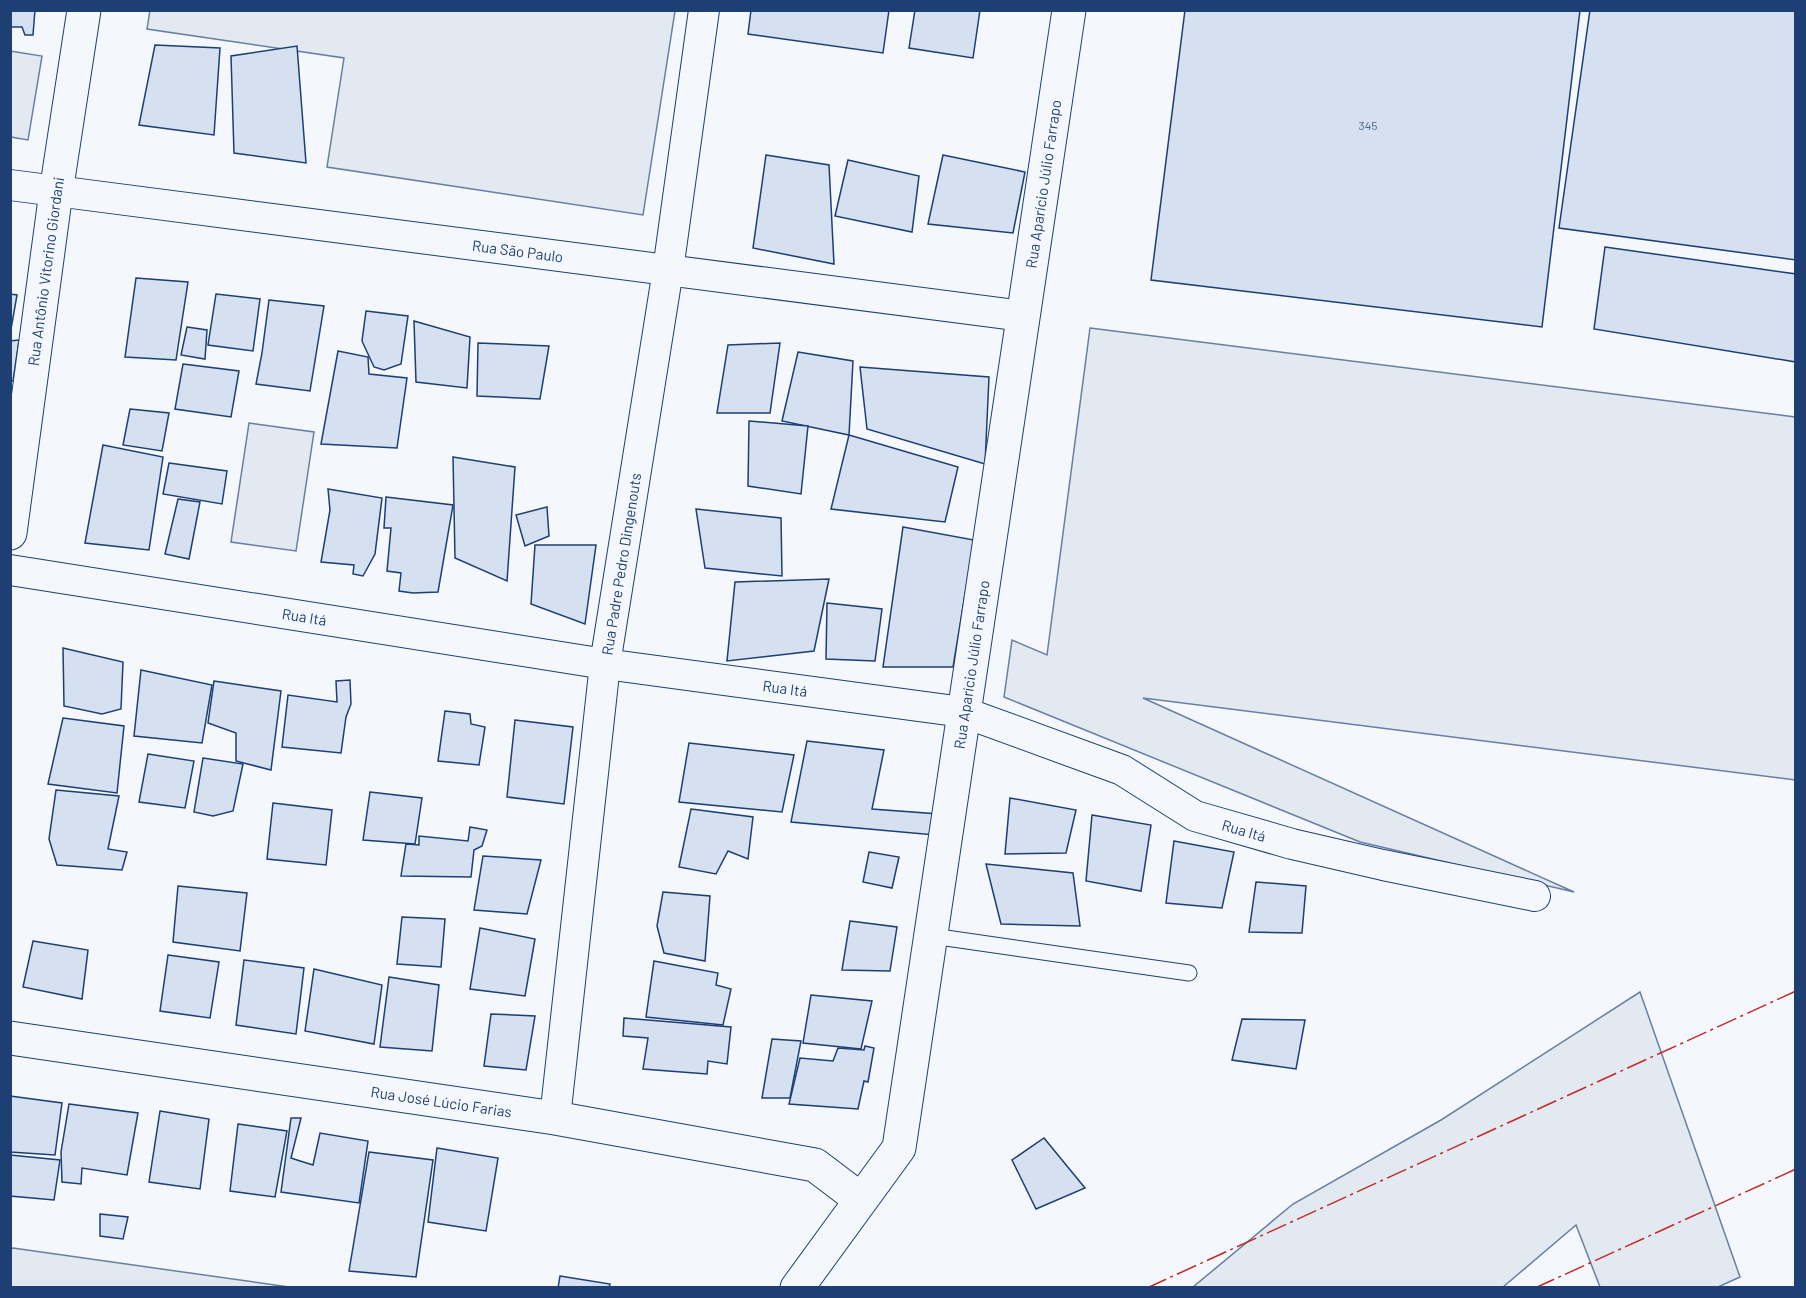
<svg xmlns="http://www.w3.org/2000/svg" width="1806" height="1298" font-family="Barlow,sans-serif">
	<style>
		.green { fill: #e3e9f0; stroke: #687fa3; stroke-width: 1.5 }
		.building { fill: #d5e0f0; stroke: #1d3f73; stroke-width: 1.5 }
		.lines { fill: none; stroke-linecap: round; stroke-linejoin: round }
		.lane-casing { stroke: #1d3f73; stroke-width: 17 }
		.street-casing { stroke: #1d3f73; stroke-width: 32 }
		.secondary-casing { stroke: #1d3f73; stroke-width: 35 }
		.lane { stroke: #f4f7fb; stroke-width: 15 }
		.street { stroke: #f4f7fb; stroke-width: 30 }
		.secondary { stroke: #f4f7fb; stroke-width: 33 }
		.power { stroke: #c62828; stroke-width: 1.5; stroke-dasharray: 21 4.5 3 4.5; stroke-linecap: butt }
		.labels { text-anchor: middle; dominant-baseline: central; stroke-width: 4.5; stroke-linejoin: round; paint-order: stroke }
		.number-label { font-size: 12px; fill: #4b6792 }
		.street-label { font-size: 15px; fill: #1d3f73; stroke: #f4f7fb }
	</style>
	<rect width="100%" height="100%" fill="#f4f7fb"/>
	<g class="green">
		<polygon points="150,10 675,11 643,215 327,167 344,58 147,29"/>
		<polygon points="10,51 42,56 28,140 11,137"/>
		<polygon points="1090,328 1795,417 1795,780 1143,698 1574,892 1360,842 1004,697 1012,640 1047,655"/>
		<polygon points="249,423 314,432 296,551 231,542"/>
		<polygon points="1640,992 1740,1277 1718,1287 1600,1287 1576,1225 1503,1287 1193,1287 1293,1204 1441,1120"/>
		<polygon points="13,1248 289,1287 11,1287 11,1249"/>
	</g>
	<g class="building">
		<polygon points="10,10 35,10 33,35 25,35 22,27 10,27"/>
		<polygon points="751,10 889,10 883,53 748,34"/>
		<polygon points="915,10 980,10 973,58 909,48"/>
		<polygon points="1185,10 1580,10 1542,327 1151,280"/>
		<polygon points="1590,10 1796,10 1796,260 1559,228"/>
		<polygon points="155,45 220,48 214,135 139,125"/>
		<polygon points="297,46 306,163 234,153 231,56"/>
		<polygon points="766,155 829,165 834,264 753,248"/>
		<polygon points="943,155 1025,172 1013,233 928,224"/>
		<polygon points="848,160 919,176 912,232 835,216"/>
		<polygon points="1605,247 1796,274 1796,362 1594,329"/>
		<polygon points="136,278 188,282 176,360 125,357"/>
		<polygon points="10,294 17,295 10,335"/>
		<polygon points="216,294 260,299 253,351 208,345"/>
		<polygon points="269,300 324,306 310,391 256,384 262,353"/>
		<polygon points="366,311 408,316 401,364 384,370 374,367 362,341"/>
		<polygon points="414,321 470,337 467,388 416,382"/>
		<polygon points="187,327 207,330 205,359 181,355"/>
		<polygon points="19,340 13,381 10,381 10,341"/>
		<polygon points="478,343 549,346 540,399 477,396"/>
		<polygon points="780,343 770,413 717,413 728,345"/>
		<polygon points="338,351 368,357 369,374 407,378 397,448 321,444"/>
		<polygon points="798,352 853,361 849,435 782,421"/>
		<polygon points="183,364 239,371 231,417 175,409"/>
		<polygon points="860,367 989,377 985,464 867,429"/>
		<polygon points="130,409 169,413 162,451 123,445"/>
		<polygon points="749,421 808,426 801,494 748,486"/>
		<polygon points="849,435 958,467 945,522 831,509"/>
		<polygon points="103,445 163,457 149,550 85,543"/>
		<polygon points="453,457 515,467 507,581 455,558"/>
		<polygon points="169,463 227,471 222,504 163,494"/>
		<polygon points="328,489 382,498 375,554 363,576 353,574 354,565 321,562 330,510"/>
		<polygon points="386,497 453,505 438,592 413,593 399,591 401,573 387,571 391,528 384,528"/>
		<polygon points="178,499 200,502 189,559 165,554"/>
		<polygon points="547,507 549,536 525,546 516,515"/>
		<polygon points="696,509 781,518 782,576 705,568"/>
		<polygon points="903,527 974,540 953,667 883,667"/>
		<polygon points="535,545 596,545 585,624 531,604"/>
		<polygon points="829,579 814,651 727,661 735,582"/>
		<polygon points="827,603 882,609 875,661 826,659"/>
		<polygon points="63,648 123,662 121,709 102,714 64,706"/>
		<polygon points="141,670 212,685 202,743 134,736"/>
		<polygon points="350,680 351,704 346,717 341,753 282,747 288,695 337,702 336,681"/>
		<polygon points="214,681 281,691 271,770 236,761 236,733 208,723"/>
		<polygon points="445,711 470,714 471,724 485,727 479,765 438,761"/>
		<polygon points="63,718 124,726 117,793 48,784"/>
		<polygon points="515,720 573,727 564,804 507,797"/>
		<polygon points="807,741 884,750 872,809 939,814 935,835 791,822"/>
		<polygon points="689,743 794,755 782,812 679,802"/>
		<polygon points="148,754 194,761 185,808 139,802"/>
		<polygon points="203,758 243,764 233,811 213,816 194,812"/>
		<polygon points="56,790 119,796 108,849 127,852 122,870 57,865 49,839"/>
		<polygon points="370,792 422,798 415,844 363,840"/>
		<polygon points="1010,798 1076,810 1066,853 1005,854"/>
		<polygon points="273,803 332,810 326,865 267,859"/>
		<polygon points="691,809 753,817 748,859 728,851 716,874 679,867"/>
		<polygon points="1092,815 1151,825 1141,891 1086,881"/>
		<polygon points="470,827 487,830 482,846 474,850 471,877 401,876 406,844 419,845 419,836 468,841"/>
		<polygon points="1174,841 1234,852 1222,908 1166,903"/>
		<polygon points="869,852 899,857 892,888 863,882"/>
		<polygon points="483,856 541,860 527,914 474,910"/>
		<polygon points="986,864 1073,873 1080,926 1001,924"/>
		<polygon points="1256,882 1306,886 1302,933 1249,932"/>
		<polygon points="178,886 247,893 240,951 173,942"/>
		<polygon points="663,892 710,896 705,961 664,953 657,926"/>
		<polygon points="402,917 445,919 441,967 397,964"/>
		<polygon points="850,921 897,927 890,971 842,970"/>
		<polygon points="480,928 535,939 525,996 470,989"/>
		<polygon points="33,941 88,950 82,999 23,987"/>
		<polygon points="168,955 219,962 210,1018 160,1011"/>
		<polygon points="244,960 304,968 296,1034 236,1025"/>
		<polygon points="654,961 718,973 716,985 731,989 723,1025 646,1017"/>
		<polygon points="314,969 382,985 374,1044 305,1031"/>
		<polygon points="389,977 439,985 432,1051 380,1047"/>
		<polygon points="811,995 872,1001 861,1049 803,1043"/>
		<polygon points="491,1014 535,1016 526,1070 484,1066"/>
		<polygon points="624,1018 731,1027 727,1064 708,1061 707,1074 643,1069 648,1038 623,1036"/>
		<polygon points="1242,1019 1305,1020 1296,1069 1232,1060"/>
		<polygon points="772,1039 801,1041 790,1098 762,1098"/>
		<polygon points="865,1046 874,1048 868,1082 864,1081 858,1109 789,1104 800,1058 833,1061 838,1048 864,1050"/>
		<polygon points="10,1096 62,1103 55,1155 10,1152"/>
		<polygon points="69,1104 138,1113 127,1175 82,1168 81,1184 62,1182 61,1152"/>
		<polygon points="160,1111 209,1119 200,1189 149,1182"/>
		<polygon points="291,1118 301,1118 291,1158 297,1160 313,1165 320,1133 368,1141 359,1203 281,1192"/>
		<polygon points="238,1124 287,1131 275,1197 230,1191"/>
		<polygon points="1044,1138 1085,1188 1036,1209 1012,1160"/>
		<polygon points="437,1148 498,1158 486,1231 428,1222"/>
		<polygon points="369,1152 433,1160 416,1277 349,1271"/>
		<polygon points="10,1155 60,1160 54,1200 10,1196"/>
		<polygon points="100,1214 128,1217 123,1239 100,1236"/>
		<polygon points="560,1276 610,1284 609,1288 558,1288"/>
	</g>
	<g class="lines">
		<g class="lane-casing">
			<polyline id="lane" points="932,936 1189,973"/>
		</g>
		<g class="street-casing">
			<g id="street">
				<path id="s1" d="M10,185L1023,316"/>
				<path id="s2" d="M10,570L605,664L963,712L1122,770L1195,816L1292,844L1383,865L1535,896"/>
				<path id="s3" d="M555,1118L605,664L668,270L704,10"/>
			</g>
		</g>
		<g class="secondary-casing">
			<g id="secondary">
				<path id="s4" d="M10,533L56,192L84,10"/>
				<path id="s5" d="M10,1038L555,1118L815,1165L860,1199"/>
				<path id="s6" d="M797,1288L899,1148L1069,10"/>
			</g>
		</g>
		<use href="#lane" class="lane"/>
		<use href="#street" class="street"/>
		<use href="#secondary" class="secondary"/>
		<g class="power">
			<polyline points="1147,1288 1796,991"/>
			<polyline points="1535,1288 1796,1169"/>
		</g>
	</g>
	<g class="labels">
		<g class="number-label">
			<text x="1368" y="125">345</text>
		</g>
		<g class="street-label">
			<text stroke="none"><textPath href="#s6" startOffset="1148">Rua Aparício Júlio Farrapo</textPath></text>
			<text stroke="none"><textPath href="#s1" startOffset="512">Rua São Paulo</textPath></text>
			<text stroke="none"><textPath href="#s4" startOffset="264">Rua Antônio Vitorino Giordani</textPath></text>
			<text stroke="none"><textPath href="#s3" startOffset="558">Rua Padre Pedro Dingenouts</textPath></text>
			<text stroke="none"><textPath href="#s2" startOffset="298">Rua Itá</textPath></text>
			<text stroke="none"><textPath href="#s6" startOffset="662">Rua Aparício Júlio Farrapo</textPath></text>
			<text stroke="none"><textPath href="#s2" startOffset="784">Rua Itá</textPath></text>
			<text stroke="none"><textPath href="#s2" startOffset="1270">Rua Itá</textPath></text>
			<text stroke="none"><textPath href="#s5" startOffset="436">Rua José Lúcio Farias</textPath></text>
		</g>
	</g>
	<rect width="1806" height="1298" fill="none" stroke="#1d3f73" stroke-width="24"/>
</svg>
